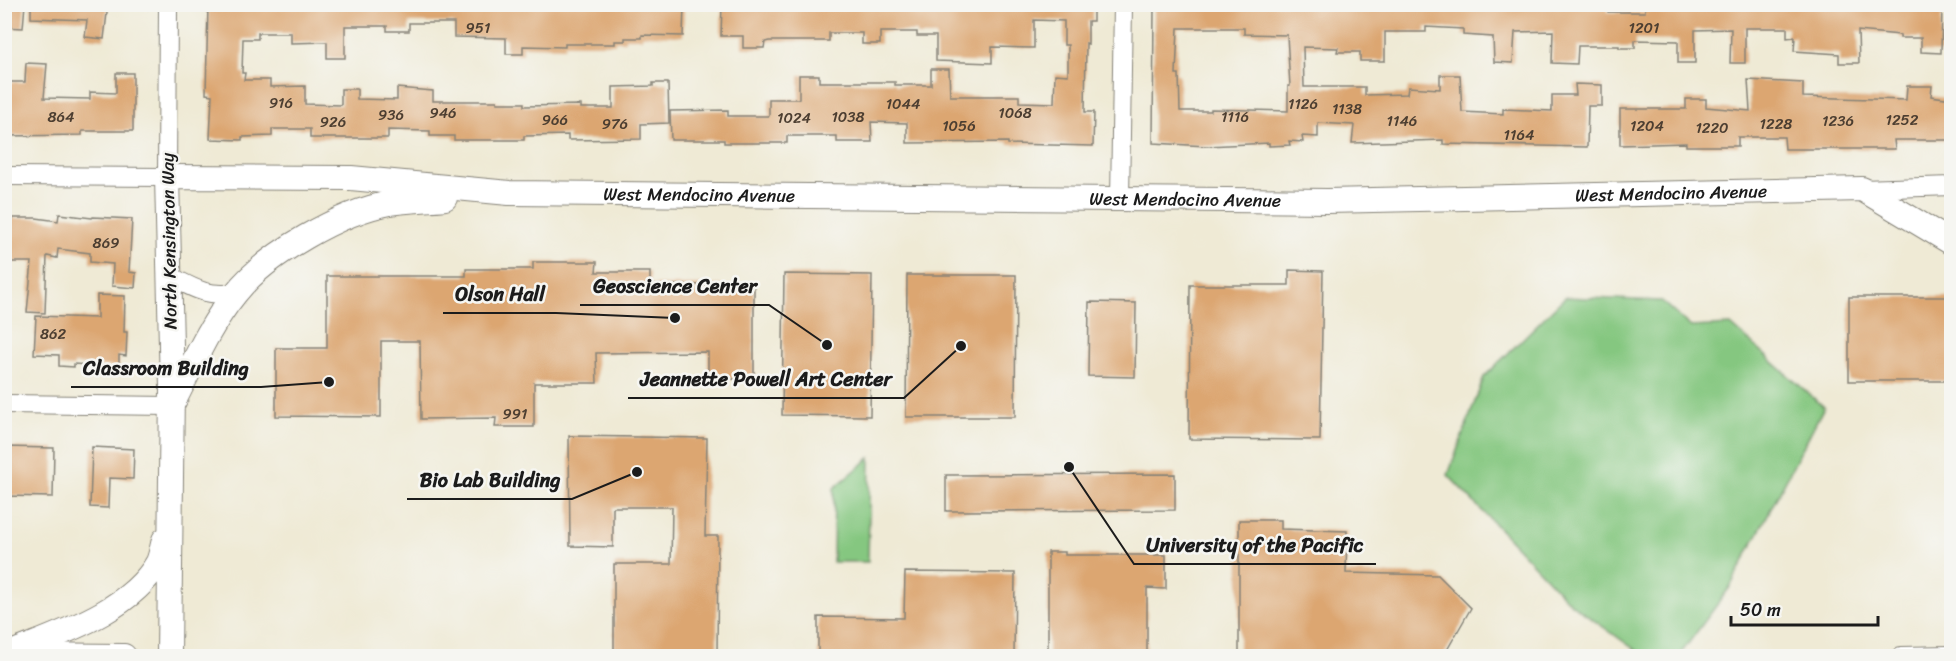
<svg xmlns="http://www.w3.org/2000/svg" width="1956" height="661" font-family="Sriracha,sans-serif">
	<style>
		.green { fill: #85c780; stroke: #50724e; stroke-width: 1.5 }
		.building { fill: #dca671; fill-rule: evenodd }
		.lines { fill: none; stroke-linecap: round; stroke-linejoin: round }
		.street-casing { stroke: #868378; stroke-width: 20 }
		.secondary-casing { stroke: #868378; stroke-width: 26 }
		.street { stroke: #fff; stroke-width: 18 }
		.secondary { stroke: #fff; stroke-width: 24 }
		.labels { text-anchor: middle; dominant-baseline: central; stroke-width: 5; stroke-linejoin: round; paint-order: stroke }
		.number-label { font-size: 15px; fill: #4c3e31 }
		.street-label { font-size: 18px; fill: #1c1c1c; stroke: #f6f6f2 }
		.leader { fill: none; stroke: #1c1c1c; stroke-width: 2 }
		.callout-dot { fill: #1c1c1c; stroke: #f6f6f2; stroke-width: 2 }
		.callout-label { font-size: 20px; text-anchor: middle; font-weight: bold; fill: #1c1c1c; stroke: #f6f6f2; stroke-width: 5; stroke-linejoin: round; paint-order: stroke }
	</style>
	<rect width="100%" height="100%" fill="#f6f6f2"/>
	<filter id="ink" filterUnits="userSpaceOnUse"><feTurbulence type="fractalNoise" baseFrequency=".0167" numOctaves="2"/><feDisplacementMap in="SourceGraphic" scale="12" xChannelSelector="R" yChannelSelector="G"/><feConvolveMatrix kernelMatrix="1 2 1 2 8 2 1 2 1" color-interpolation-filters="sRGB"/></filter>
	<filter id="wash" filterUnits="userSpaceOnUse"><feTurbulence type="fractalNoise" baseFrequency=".008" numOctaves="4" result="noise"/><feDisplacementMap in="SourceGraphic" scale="24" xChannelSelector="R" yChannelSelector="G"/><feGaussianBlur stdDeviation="1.35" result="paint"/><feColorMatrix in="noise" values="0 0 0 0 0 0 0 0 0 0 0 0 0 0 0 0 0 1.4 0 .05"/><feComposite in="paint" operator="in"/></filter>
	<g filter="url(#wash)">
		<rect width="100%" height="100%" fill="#efead5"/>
		<g class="green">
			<polygon points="1565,297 1661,301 1691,327 1731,325 1824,407 1730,587 1679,656 1644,656 1571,604 1448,475 1484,377"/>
			<polygon points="870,458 868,562 833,562 834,488"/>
		</g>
		<g id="blocks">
			<g class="building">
				<polygon points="4,4 25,4 23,28 4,27"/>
				<polygon points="31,4 108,4 104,39 85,37 87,20 31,18"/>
				<polygon points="208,4 684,4 683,36 642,35 642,38 625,38 625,41 615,41 615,44 565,44 565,47 523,46 523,54 506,54 506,38 454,37 454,23 409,23 409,31 387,31 387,26 345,26 345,58 327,58 327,42 291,43 291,33 258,33 258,39 243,39 242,73 245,73 244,80 270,80 270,87 305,86 305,104 341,105 341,89 357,89 357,99 397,100 397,88 433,91 433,101 497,101 497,103 524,103 524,106 581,105 581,108 613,108 613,87 653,86 653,83 668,83 669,123 641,124 641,139 568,140 568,135 524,136 524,140 454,140 454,136 430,136 430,131 388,130 388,138 310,138 310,129 272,129 272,136 242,137 242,140 210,139 212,95 206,94"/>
				<polygon points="722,4 1093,4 1093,21 1088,21 1088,44 1086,43 1085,112 1094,112 1093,146 1008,144 1008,142 907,143 907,123 871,122 872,142 837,142 837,136 787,136 787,143 724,143 724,140 671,140 670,111 728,110 728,116 769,116 769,99 799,99 799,75 819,75 819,82 895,82 895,85 931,85 931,69 949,69 950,96 1019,96 1019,102 1054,103 1055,74 1068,75 1068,45 1064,45 1064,21 1034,20 1034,48 992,47 992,63 936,61 936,36 917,36 917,32 880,32 880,44 862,44 862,33 829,33 829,41 769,41 765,42 764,48 743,48 743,36 721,36"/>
				<path d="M1154,4H1608V12H1645V4H1942L1941,53L1921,52V38H1900V35L1858,31L1859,63H1839V54L1794,51L1795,37L1787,38V28H1745V63H1730L1731,29L1695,30V63H1678V41L1635,40V48H1619V46H1578L1577,64L1552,63L1553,31L1515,32L1513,63L1494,62L1493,37L1463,35V29L1426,27V32H1385V61H1360V52H1337L1338,48L1303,47L1304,87H1365V95L1407,94L1408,87L1440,89V75H1460L1462,112L1503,114V109L1552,111V95H1576L1575,84L1602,85V106H1588L1587,147L1443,144V140L1352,143L1354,125L1318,123V137L1302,136L1303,142L1289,141L1290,145L1269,146V143L1207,146L1153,143ZM1178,28H1244V34L1287,35L1290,86H1288V111L1211,109V111H1180L1179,74H1176Z"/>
				<polygon points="26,63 47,64 44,98 90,99 90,92 116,93 116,73 133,73 133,131 82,131 82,135 4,136 4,82 25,82"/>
				<polygon points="1748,80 1803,83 1803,97 1906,100 1907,86 1932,86 1931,96 1952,99 1952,140 1894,140 1895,149 1785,149 1784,137 1738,137 1738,146 1686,146 1686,143 1620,145 1620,109 1686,109 1686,99 1706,99 1706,107 1750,111"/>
				<polygon points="59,214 92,218 93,217 132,219 129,272 136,273 135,288 112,286 113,264 90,262 90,253 58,249 57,258 47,256 45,313 27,312 32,262 4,262 4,218 36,218 58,221"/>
				<polygon points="533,262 597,262 596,272 650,272 650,285 754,285 754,379 708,379 708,352 596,353 597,383 534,383 534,427 495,427 496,418 421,419 420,341 381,341 381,417 276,416 276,348 327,348 327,276 466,276 466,269 533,269"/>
				<polygon points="1289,270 1323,271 1320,440 1189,439 1190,285 1289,285"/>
				<polygon points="784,274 872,275 870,416 782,415"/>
				<polygon points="907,275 1016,275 1015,417 906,417"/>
				<polygon points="97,295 125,296 124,332 127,332 126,356 119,355 119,367 74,364 74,367 59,366 59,355 34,354 36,316 97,318"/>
				<rect x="1849" y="297" width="103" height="84"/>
				<polygon points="1089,302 1136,303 1135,377 1088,376"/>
				<polygon points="569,436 707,438 705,536 718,536 717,657 614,657 614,564 671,564 672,507 613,507 613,547 570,546"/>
				<polygon points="4,447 54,448 53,497 4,496"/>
				<polygon points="92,447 134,449 133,479 109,478 108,508 90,507"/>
				<polygon points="1175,474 1175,510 946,511 946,475"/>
				<polygon points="1239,520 1281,520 1281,529 1347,531 1346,573 1438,575 1471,608 1443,657 1239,657"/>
				<polygon points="1048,552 1065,552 1065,555 1166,555 1166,589 1147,588 1147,657 1048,657"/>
				<polygon points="905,572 1015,573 1014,657 818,657 818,617 904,618"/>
			</g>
		</g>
	</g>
	<g filter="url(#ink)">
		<use href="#blocks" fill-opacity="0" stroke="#868378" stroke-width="1.5"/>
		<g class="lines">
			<g class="street-casing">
				<g id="street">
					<polyline points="4,176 167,177 168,4"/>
					<polyline points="1862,189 1952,186"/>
					<polyline points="1120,199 1123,4"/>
					<path d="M170,276C195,289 207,297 236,293"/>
					<polyline points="4,404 172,406"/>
					<polyline points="1901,656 1952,655"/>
				</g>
			</g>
			<g class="secondary-casing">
				<g id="secondary">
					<path d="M174,401C193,364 209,326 235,294C266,254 341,212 390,203C408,200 427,200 445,198"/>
					<path d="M9,654C58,634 131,611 158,562C161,555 162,547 164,540"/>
					<polyline points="18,655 124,656"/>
					<path id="s1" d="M169,656L172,388L167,177L351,178L509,193L1327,201L1862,189L1952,243"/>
				</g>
			</g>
			<use href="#street" class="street"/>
			<use href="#secondary" class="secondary"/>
		</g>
	</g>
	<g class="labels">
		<g class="number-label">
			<text x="478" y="28">951</text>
			<text x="1644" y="28">1201</text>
			<text x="281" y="103">916</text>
			<text x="903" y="104">1044</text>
			<text x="1303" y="104">1126</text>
			<text x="1347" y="109">1138</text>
			<text x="443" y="113">946</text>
			<text x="1015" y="113">1068</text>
			<text x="391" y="115">936</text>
			<text x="61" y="117">864</text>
			<text x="848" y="117">1038</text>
			<text x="1235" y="117">1116</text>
			<text x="794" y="118">1024</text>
			<text x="555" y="120">966</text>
			<text x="1902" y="120">1252</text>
			<text x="1402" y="121">1146</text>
			<text x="1838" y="121">1236</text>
			<text x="333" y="122">926</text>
			<text x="615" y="124">976</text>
			<text x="1776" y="124">1228</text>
			<text x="959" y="126">1056</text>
			<text x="1647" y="126">1204</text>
			<text x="1712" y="128">1220</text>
			<text x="1519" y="135">1164</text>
			<text x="106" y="243">869</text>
			<text x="53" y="334">862</text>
			<text x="515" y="414">991</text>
		</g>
		<g class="street-label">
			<text stroke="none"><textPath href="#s1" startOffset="1984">West Mendocino Avenue</textPath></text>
			<text stroke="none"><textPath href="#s1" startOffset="1012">West Mendocino Avenue</textPath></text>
			<text stroke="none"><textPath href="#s1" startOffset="1498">West Mendocino Avenue</textPath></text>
			<text transform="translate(169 241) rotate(-91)">North Kensington Way</text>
		</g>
	</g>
	<path class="leader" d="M827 345L769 305H580M675 318L556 313H443M329 382L261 387H71M961 346L904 398H628M637 472L572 499H407M1069 467L1134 564H1376"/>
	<g class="callout-dot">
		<circle cx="827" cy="345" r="6"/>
		<circle cx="675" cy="318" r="6"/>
		<circle cx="329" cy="382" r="6"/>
		<circle cx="961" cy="346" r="6"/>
		<circle cx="637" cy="472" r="6"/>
		<circle cx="1069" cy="467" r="6"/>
	</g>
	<g class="callout-label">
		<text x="675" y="293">Geoscience Center</text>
		<text x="500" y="301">Olson Hall</text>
		<text x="166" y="375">Classroom Building</text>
		<text x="766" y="386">Jeannette Powell Art Center</text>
		<text x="490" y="487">Bio Lab Building</text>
		<text x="1255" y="552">University of the Pacific</text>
	</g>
	<rect width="1956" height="661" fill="none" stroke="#f6f6f2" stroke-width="24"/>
	<path d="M1731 616v9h147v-9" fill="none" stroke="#1c1c1c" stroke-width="3"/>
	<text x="1740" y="616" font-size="18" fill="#1c1c1c" stroke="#f6f6f2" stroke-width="4.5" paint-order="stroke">50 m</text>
</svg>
